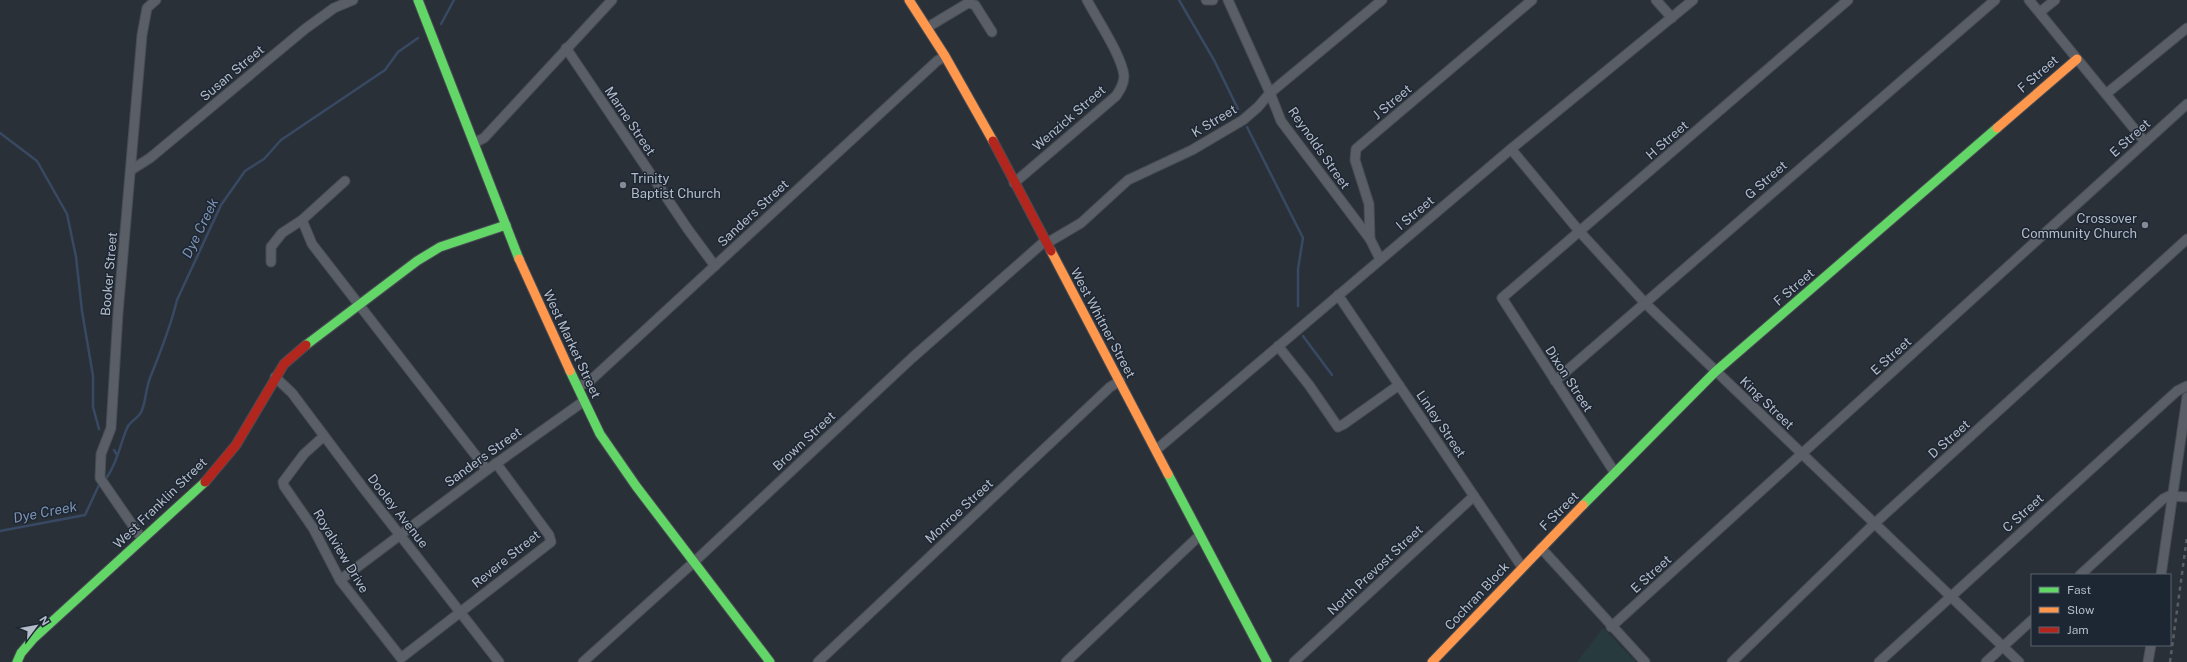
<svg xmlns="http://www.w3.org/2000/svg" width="2187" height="662" font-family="'Public Sans',sans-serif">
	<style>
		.green { fill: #273a3e }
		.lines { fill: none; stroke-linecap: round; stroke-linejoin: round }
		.stream { stroke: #384963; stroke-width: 2.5 }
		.street-casing { stroke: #484c53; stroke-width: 11 }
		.fast-casing { stroke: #484c53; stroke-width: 11 }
		.slow-casing { stroke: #484c53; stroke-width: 11 }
		.jam-casing { stroke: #484c53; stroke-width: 11 }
		.street { stroke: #5a5e66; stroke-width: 9 }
		.fast { stroke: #63d668; stroke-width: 9 }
		.slow { stroke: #ff974d; stroke-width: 9 }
		.jam { stroke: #b3261e; stroke-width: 9 }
		.rail { stroke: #595d64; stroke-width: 2.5; stroke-dasharray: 4 4; stroke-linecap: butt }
		.poi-dot { fill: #848b96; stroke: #1d2633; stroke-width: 1.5 }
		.labels { text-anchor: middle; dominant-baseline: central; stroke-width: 3; stroke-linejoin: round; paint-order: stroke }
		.street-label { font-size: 13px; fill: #b4bcc9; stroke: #1d2633 }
		.poi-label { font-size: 13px; fill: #b4bcc9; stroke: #1d2633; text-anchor: start }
		.water-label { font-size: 14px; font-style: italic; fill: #7c92b1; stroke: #1d2633 }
	</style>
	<rect width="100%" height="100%" fill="#2a3038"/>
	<polygon class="green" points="1603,628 1636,662 1577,662"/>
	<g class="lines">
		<g class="stream">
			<polyline points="1179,0 1214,60 1238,109"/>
			<polyline points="441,24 454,0"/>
			<polyline points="1247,127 1303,238 1298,269 1298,306"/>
			<polyline points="0,133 37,161 67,214 76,257 82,311 93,376 93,407 99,429"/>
			<polyline points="1303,336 1332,375"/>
			<polyline points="114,450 117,455"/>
			<path d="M107,477C118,462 120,443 128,426C132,420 140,417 142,410C146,400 146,388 150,378C160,353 171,326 177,300L221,205L245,171L264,159L281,140L385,70L398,52L418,38"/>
			<polyline points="0,531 85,515 99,485"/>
		</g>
		<g class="street-casing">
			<g id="street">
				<polyline points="1206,0 1213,0"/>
				<polyline points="1228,0 1270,93 1281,121 1370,239"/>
				<polyline points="1656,0 1672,18"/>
				<polyline points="2029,0 2145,142"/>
				<polyline points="2040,12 2055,0"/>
				<polyline points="928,27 968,3 975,5 992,32"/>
				<polyline points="566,48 687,228 715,266"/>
				<polyline points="2106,94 2187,28"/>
				<polyline points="474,143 484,138 612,0"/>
				<polyline points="1511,149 1580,232 1645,303 2019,662"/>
				<polyline points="131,170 150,158 305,29 334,8 353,0"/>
				<path d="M1014,183L1116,96C1120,90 1124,84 1124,76C1122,56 1097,19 1087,0"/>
				<polyline points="302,220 312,244 487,470"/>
				<polyline points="1047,243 1081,223 1128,180 1192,150 1243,120 1258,107 1270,93 1382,0"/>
				<polyline points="1380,259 1370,239 1369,204 1355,160 1356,149 1532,0"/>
				<polyline points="271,262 271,247 282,233 302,220 345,181"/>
				<polyline points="1338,295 1522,567"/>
				<polyline points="1278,346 1309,385 1338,427 1344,424 1399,385"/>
				<polyline points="275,377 292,393 364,489 499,662"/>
				<polyline points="1555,381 1995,0"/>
				<polyline points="578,387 591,380 937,61 945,56"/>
				<polyline points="324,436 304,454 283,482 284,486 313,528 340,580 401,658 551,542 549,535 496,463"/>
				<polyline points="1156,450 1511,149 1693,0"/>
				<polyline points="1615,473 1502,298 1848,0"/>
				<polyline points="142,539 100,478 101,454 111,428 118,313 142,35 147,8 156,0"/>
				<polyline points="1541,548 1645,662"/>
				<polyline points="2080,575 2163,499 2169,496 2187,497"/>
				<polyline points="2161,575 2187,397"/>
				<polyline points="340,580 487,470 584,401"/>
				<polyline points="1611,627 2187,104"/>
				<polyline points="583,662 694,562 912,358 1045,241"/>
				<polyline points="818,662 1110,387 1120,381"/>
				<polyline points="1066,662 1199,536"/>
				<polyline points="1294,662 1474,496"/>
				<polyline points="1732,662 1874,524 2187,239"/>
				<polyline points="1879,662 2177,391 2187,386"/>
				<polyline points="1986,662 2032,620"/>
				<polyline points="2148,662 2151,645"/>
			</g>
		</g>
		<g class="fast-casing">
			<g id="fast">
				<polyline points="418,0 519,259"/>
				<polyline points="306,345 417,261 440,247 506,225"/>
				<polyline points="570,371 600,434 636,486 770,662"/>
				<polyline points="1168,474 1267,662"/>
				<polyline points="1583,505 1715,372 1997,128"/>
				<polyline points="17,662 21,653 33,639 205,482"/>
			</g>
		</g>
		<g class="slow-casing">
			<g id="slow">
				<polyline points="909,0 945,56 993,141"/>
				<polyline points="1997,128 2077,59"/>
				<polyline points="1051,251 1168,474"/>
				<polyline points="519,259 570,371"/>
				<polyline points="1432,662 1583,505"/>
			</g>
		</g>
		<g class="jam-casing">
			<g id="jam">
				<polyline points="993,141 1051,251"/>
				<polyline points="205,482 236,445 284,364 306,345"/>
			</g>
		</g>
		<use href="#street" class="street"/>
		<use href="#fast" class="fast"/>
		<use href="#slow" class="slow"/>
		<use href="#jam" class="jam"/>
		<polyline class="rail" points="2170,662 2187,537"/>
	</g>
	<g class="poi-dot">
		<circle cx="623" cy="185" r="4"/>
		<circle cx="2145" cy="225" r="4"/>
	</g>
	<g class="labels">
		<g class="street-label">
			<text transform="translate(232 73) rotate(-40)">Susan Street</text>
			<text transform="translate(2038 74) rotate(-41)">F Street</text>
			<text transform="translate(1392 102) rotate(-40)">J Street</text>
			<text transform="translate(1069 118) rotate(-41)">Wenzick Street</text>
			<text transform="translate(630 121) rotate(56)">Marne Street</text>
			<text transform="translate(1214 121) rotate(-31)">K Street</text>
			<text transform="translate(2130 138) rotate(-42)">E Street</text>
			<text transform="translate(1667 140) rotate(-41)">H Street</text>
			<text transform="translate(1319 148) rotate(55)">Reynolds Street</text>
			<text transform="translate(1766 180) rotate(-41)">G Street</text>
			<text transform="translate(753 213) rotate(-43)">Sanders Street</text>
			<text transform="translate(1415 213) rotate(-40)">I Street</text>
			<text transform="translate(109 274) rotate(-85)">Booker Street</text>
			<text transform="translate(1794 287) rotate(-41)">F Street</text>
			<text transform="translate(1103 323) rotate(62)">West Whitner Street</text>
			<text transform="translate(572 344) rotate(65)">West Market Street</text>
			<text transform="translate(1891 356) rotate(-42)">E Street</text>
			<text transform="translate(1569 379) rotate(57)">Dixon Street</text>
			<text transform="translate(1767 403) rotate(44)">King Street</text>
			<text transform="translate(1441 424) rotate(56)">Linley Street</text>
			<text transform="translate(1949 439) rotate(-42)">D Street</text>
			<text transform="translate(804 441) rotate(-43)">Brown Street</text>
			<text transform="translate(483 457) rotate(-36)">Sanders Street</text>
			<text transform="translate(160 503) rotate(-44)">West Franklin Street</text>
			<text transform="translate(398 511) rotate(52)">Dooley Avenue</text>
			<text transform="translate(959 511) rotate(-43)">Monroe Street</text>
			<text transform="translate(1559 511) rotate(-45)">F Street</text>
			<text transform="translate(2023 513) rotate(-42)">C Street</text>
			<text transform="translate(341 551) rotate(59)">Royalview Drive</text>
			<text transform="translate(506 559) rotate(-39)">Revere Street</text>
			<text transform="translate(1375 570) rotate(-43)">North Prevost Street</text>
			<text transform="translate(1651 574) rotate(-42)">E Street</text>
			<text transform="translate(1477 596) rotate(-47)">Cochran Block</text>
		</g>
		<g class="poi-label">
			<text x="631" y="178">Trinity<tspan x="631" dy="15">Baptist Church</tspan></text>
			<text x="2137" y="218" text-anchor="end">Crossover<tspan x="2137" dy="15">Community Church</tspan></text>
		</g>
		<g class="water-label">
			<text transform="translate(200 228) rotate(-64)">Dye Creek</text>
			<text transform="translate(45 512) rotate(-11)">Dye Creek</text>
		</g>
	</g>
	<rect x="2031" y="574" width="140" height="72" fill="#1d2633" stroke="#59626f"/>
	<rect x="2039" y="587" width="20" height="6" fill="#63d668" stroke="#59626f"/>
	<text x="2067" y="594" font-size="12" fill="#b4bcc9">Fast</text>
	<rect x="2039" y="607" width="20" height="6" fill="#ff974d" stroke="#59626f"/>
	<text x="2067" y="614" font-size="12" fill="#b4bcc9">Slow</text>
	<rect x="2039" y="627" width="20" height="6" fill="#b3261e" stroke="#59626f"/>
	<text x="2067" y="634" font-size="12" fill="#b4bcc9">Jam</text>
	<g transform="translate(36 626) rotate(58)" stroke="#1d2633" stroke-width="3" paint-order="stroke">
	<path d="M0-3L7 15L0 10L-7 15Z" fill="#b4bcc9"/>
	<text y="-6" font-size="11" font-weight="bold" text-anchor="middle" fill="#b4bcc9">N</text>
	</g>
</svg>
